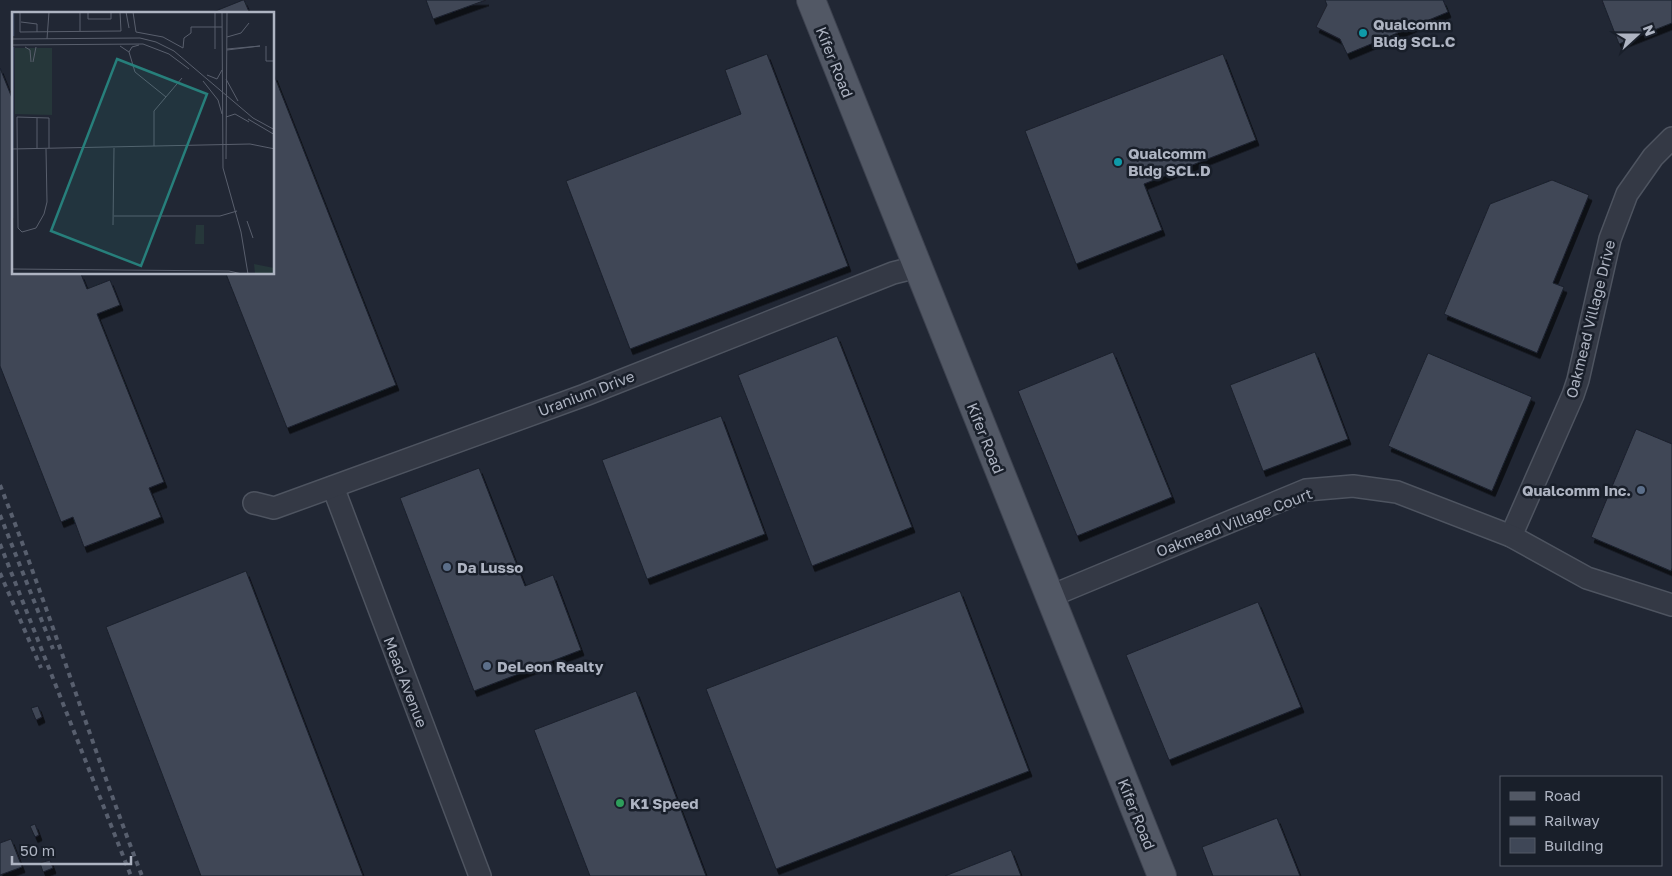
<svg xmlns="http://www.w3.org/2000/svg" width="1672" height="876" font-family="'Golos Text',sans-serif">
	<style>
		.building { fill: #3f4757; stroke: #1b202c; filter: url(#shadow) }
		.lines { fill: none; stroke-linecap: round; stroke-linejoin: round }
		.minor-casing { stroke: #4e5460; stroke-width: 24 }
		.major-casing { stroke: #3d424f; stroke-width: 30 }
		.minor { stroke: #343945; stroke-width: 21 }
		.major { stroke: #525865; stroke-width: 28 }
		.rail { stroke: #585f6e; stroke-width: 4; stroke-dasharray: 5 5; stroke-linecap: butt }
		.culture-dot { fill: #0f9aa8; stroke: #191f2a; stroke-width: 2 }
		.service-dot { fill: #5c6f8a; stroke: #191f2a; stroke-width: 2 }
		.leisure-dot { fill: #2e9e5b; stroke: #191f2a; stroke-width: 2 }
		.labels { text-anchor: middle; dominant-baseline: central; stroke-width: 5; stroke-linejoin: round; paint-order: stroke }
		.poi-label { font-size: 15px; font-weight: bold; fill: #aeb4c2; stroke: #191f2a; text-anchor: start }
		.street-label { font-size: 15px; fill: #aeb4c2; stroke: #191f2a }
		.inset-river { fill: none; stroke: #35415b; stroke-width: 2.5 }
		.inset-road { fill: none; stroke: #595f6d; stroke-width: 1 }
		.view { fill: #277f7b; fill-opacity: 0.15; stroke: #277f7b; stroke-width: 2.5 }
		.inset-edge { fill: none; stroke: #aeb4c2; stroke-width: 2.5 }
	</style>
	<defs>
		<filter id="shadow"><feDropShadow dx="3" dy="5.5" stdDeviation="0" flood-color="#0009"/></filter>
	</defs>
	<rect width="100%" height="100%" fill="#212734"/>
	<g class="building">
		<polygon points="244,0 250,14 208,14 243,0"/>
		<polygon points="426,0 486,0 433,19"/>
		<polygon points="1325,0 1443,0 1448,12 1347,54 1340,39 1316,27 1327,5"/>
		<polygon points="1602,0 1672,0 1672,23 1619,44"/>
		<polygon points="767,54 848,266 630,349 566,181 741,114 725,70"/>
		<polygon points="1223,54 1256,140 1144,184 1162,230 1076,264 1025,131"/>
		<polygon points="0,68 14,103 14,274 81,274 87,289 110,280 120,305 97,314 164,482 149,488 161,517 84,547 73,517 61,522 0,366"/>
		<polygon points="274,75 396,385 287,428 226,274 274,274"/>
		<polygon points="1552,180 1589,195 1553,283 1564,287 1537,353 1444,314 1490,204"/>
		<polygon points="837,336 912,527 812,566 738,375"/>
		<polygon points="1113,352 1172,497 1077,536 1018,391"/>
		<polygon points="1315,352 1348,439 1263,471 1230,385"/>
		<polygon points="1428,353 1532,397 1492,491 1388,446"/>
		<polygon points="721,416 765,534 647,579 602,460"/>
		<polygon points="1636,429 1672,444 1672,568 1671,571 1591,537"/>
		<polygon points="479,468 525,586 553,575 581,650 474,691 400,498"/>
		<polygon points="246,571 363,876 201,876 106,627"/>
		<polygon points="960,591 1029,771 776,869 706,689"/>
		<polygon points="1258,602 1301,707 1169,760 1126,655"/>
		<polygon points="636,691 706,876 590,876 534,730"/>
		<polygon points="38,706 42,717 36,720 31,708"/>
		<polygon points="1277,818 1300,876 1213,876 1202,847"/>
		<polygon points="35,824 39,835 35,837 30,826"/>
		<polygon points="11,839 22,867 0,875 0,843"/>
		<polygon points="1011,850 1021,876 945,876"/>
		<polygon points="50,860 53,868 43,872 40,863"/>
	</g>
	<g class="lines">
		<g class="minor-casing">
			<g id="minor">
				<polyline points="333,487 480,876"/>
				<polyline points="254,503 274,508 585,395 893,273 917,267"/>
				<polyline points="1511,536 1573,395 1578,380 1610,239 1627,194 1653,157 1672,138"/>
				<polyline points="1051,596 1306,490 1353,486 1397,492 1511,536 1587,578 1672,605"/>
			</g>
		</g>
		<g class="major-casing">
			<path id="major" d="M811,0C926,293 1046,584 1162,876"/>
		</g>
		<use href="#minor" class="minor"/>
		<use href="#major" class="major"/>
		<g class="rail">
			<path d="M0,485C51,614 92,747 142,876"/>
			<polyline points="0,515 53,649"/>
			<polyline points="0,544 131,876"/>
			<polyline points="0,573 41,668"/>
		</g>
	</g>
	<g class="culture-dot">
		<circle cx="1363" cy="33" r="5"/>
		<circle cx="1118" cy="162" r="5"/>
	</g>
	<g class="service-dot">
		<circle cx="1641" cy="490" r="5"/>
		<circle cx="447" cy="567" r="5"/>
		<circle cx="487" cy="666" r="5"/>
	</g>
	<circle class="leisure-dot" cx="620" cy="803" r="5"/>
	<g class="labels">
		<g class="poi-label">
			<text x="1373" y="24">Qualcomm<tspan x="1373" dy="17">Bldg SCL.C</tspan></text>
			<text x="1128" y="153">Qualcomm<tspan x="1128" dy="17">Bldg SCL.D</tspan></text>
			<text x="1631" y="490" text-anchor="end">Qualcomm Inc.</text>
			<text x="457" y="567">Da Lusso</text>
			<text x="497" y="666">DeLeon Realty</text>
			<text x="630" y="803">K1 Speed</text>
		</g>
		<g class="street-label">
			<text transform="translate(835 62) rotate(68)">Kifer Road</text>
			<text transform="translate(1590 319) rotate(-76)">Oakmead Village Drive</text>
			<text transform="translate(586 393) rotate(-21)">Uranium Drive</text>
			<text transform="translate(986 438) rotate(68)">Kifer Road</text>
			<text transform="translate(1234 522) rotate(-21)">Oakmead Village Court</text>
			<text transform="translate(406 682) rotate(69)">Mead Avenue</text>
			<text transform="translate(1137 814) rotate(68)">Kifer Road</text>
		</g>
	</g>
	<g transform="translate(12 12)">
		<rect width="262" height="262" fill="#212734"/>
		<path d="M3,36H40V103L3,102ZM184,213H192V232H183ZM242,252L262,256V262H243Z" fill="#26373a"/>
		<path class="inset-river" d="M1,0V24M0,206L1,35"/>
		<path class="inset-road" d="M8,0V20L109,19L108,0M68,0V19M76,0V7H99V0M114,0L117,16M121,0L124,20L151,25L171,36L172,26L179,21V15H210M210,0L211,156L229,220L236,262M9,10L25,12V20M215,25L229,21L237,11M0,27L128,26L144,30L162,39L241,106L263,118M35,27L37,0M0,33L131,32L157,42L177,57M108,34L117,40L120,35L127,33M254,34V49H262V46M13,35L18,38L19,50M203,37V0M215,37L248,34M215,38L248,34M117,40L123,60L154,85M21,50L24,35M195,63L205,67L210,58M214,67L226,89M191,69L206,88L210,102M214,105L223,102L237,110M25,106V137M236,107L263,123M142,134V99L170,66M0,137L238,132L263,137M34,137L35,190L32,202L24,216L10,220L6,216L5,105L37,106V136M214,147L215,0M102,204H208L225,199M235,209L241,226M101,213L102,136M0,257L217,259L230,262"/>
		<path class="view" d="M105,47L195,82L129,254L39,219Z"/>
		<rect width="262" height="262" class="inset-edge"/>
	</g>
	<rect x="1500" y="776" width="162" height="90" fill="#191f2a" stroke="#555b67"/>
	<rect x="1510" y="792" width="25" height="8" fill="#525865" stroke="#555b67"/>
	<text x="1544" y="801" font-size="15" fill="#aeb4c2">Road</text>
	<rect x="1510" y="817" width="25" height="8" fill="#585f6e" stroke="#555b67"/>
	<text x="1544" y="826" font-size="15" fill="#aeb4c2">Railway</text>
	<rect x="1510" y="838" width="25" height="15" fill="#3f4757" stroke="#555b67"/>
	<text x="1544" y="851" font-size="15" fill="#aeb4c2">Building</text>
	<g transform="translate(1637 35) rotate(69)" stroke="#191f2a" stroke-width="4" paint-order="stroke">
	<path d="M0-4L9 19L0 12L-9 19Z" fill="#aeb4c2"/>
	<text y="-8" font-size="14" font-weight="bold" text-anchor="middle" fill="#aeb4c2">N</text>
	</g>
	<path d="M12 856v8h119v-8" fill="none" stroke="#aeb4c2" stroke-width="2.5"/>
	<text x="20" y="856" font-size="15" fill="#aeb4c2" stroke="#191f2a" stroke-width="4" paint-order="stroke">50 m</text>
</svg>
